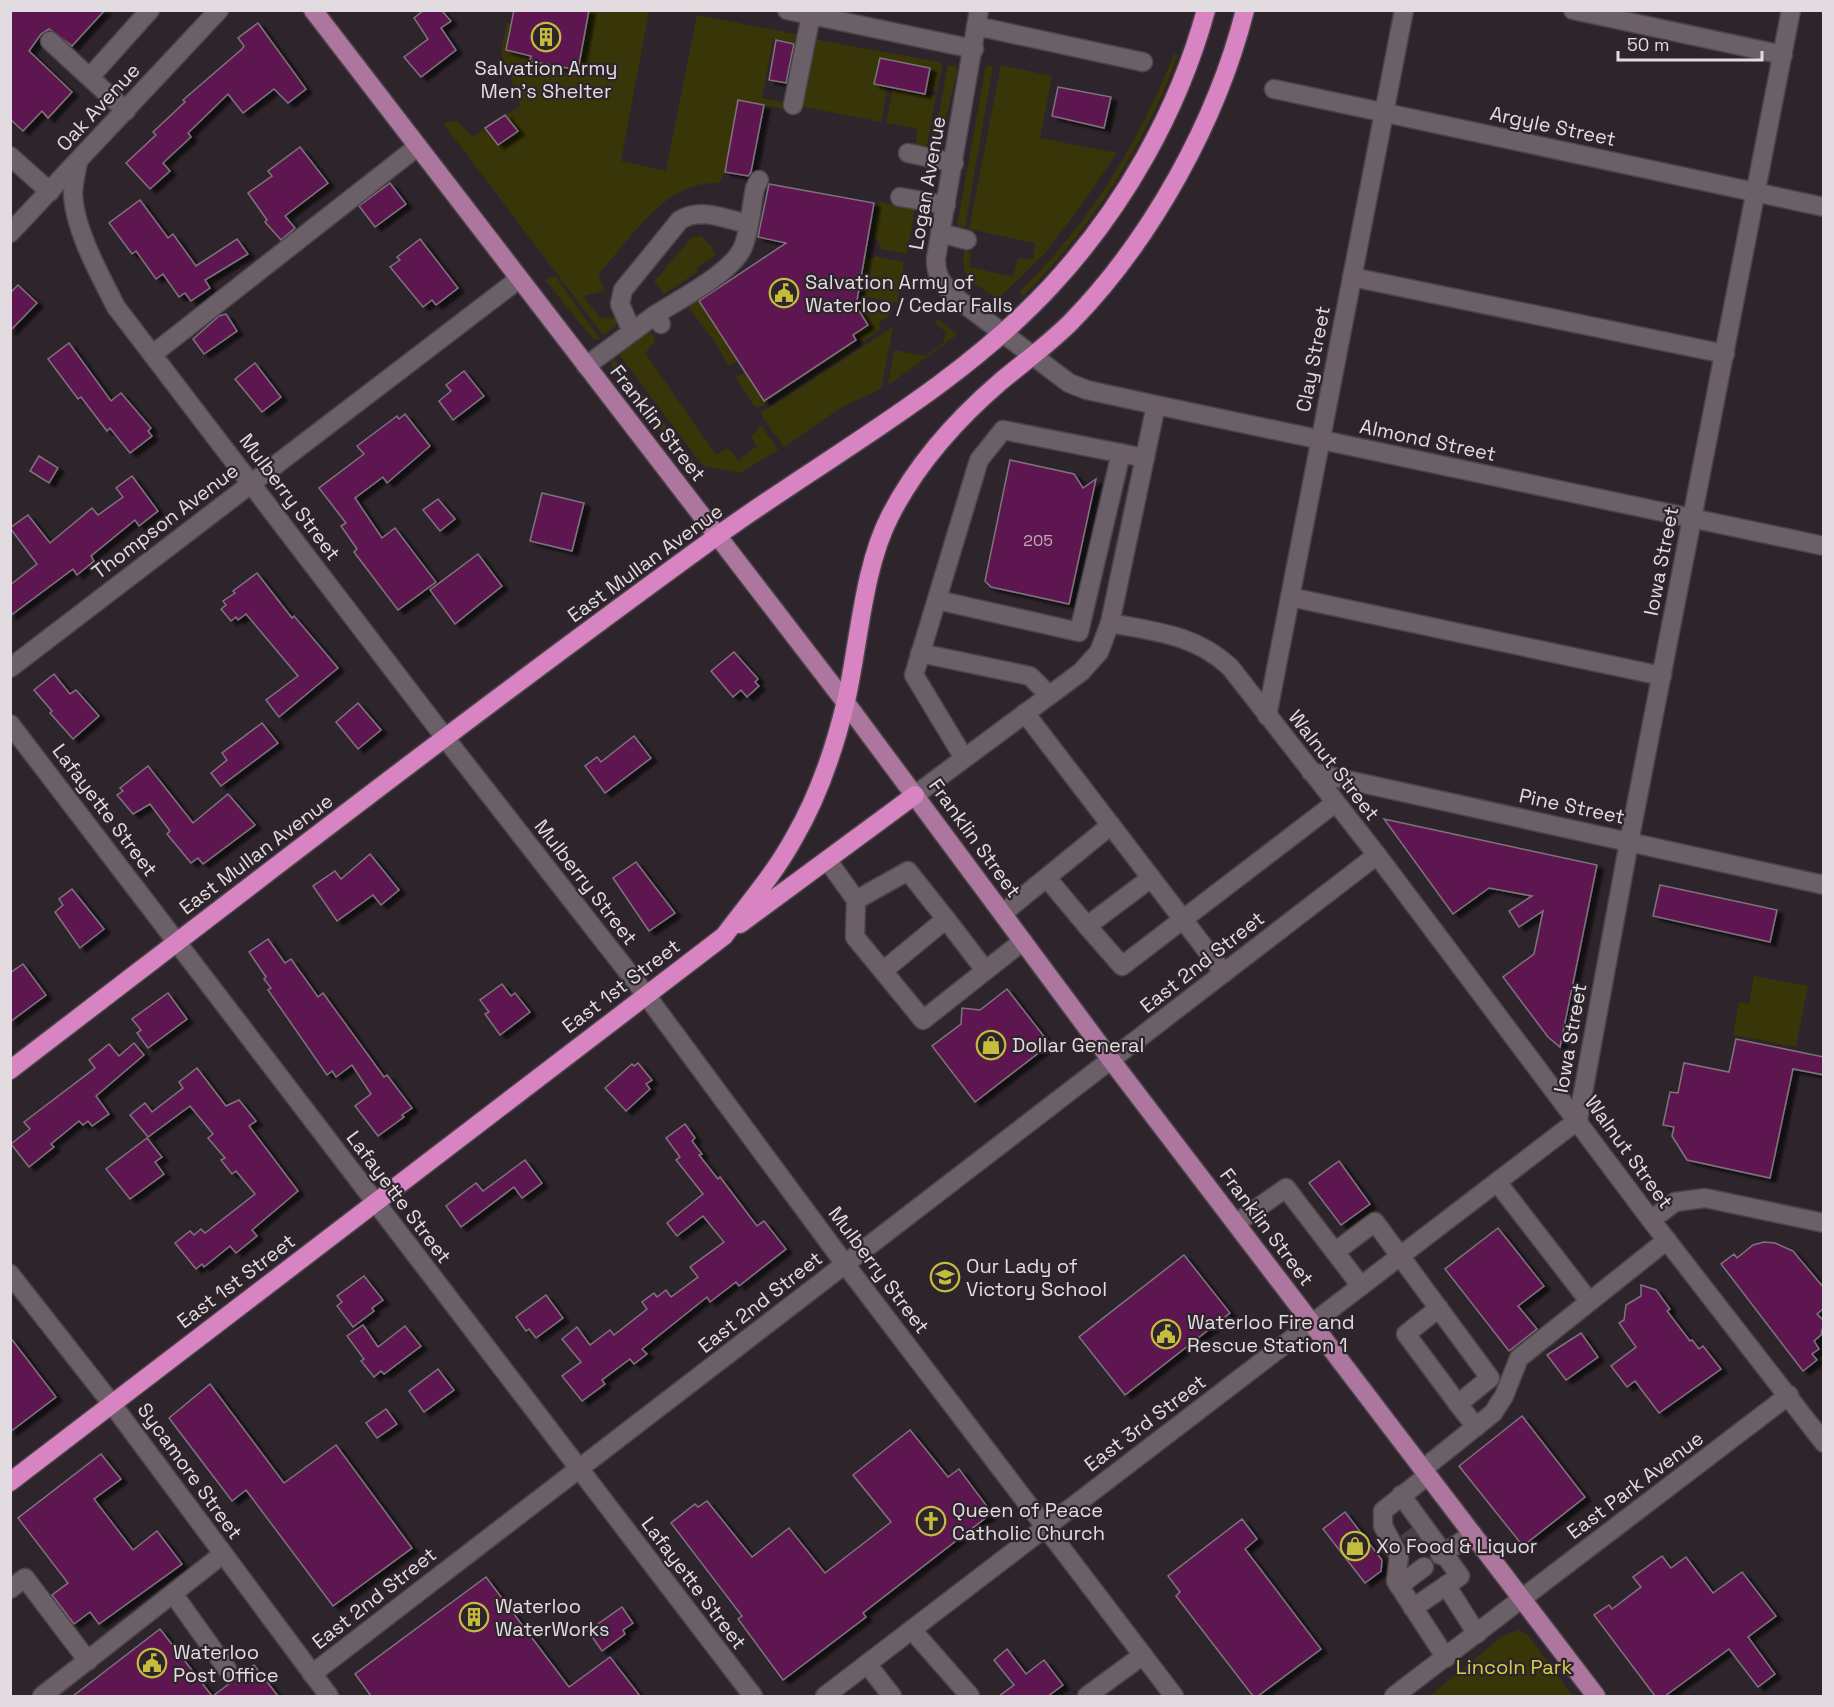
<svg xmlns="http://www.w3.org/2000/svg" width="1834" height="1707" font-family="'Space Grotesk',sans-serif">
	<style>
		.green { fill: #383508 }
		.building { fill: #5d1950; stroke: #7e737b; stroke-width: 1.5; filter: url(#shadow) }
		.lines { fill: none; stroke-linecap: round; stroke-linejoin: round }
		.minor-tunnel { stroke: #494047; stroke-width: 18; stroke-dasharray: 18 9; stroke-linecap: butt }
		.minor-casing { stroke: #4b4449; stroke-width: 21 }
		.major-casing { stroke: #4b4449; stroke-width: 21 }
		.highway-casing { stroke: #4b4449; stroke-width: 21 }
		.minor { stroke: #6b6068; stroke-width: 18 }
		.major { stroke: #ac769e; stroke-width: 18 }
		.highway { stroke: #d884c2; stroke-width: 18 }
		.labels { text-anchor: middle; dominant-baseline: central; stroke-width: 4.5; stroke-linejoin: round; paint-order: stroke }
		.number-label { font-size: 16px; fill: #c1abbc }
		.poi-label { font-size: 20px; fill: #e2dce0; stroke: #2e252c; text-anchor: start }
		.street-label { font-size: 20px; fill: #e2dce0; stroke: #2e252c }
		.park-label { font-size: 20px; fill: #d7cf4c; stroke: #2e252c }
	</style>
	<defs>
		<filter id="shadow"><feDropShadow dx="6" dy="4" stdDeviation="1.5" flood-color="#0009"/></filter>
	</defs>
	<rect width="100%" height="100%" fill="#2e252c"/>
	<g class="green">
		<path d="M589,11H649L621,161L666,171L697,15L800,35L798,43L773,39L762,98L786,103L784,109L738,101L725,172L719,183C666,180 633,236 601,271L599,276L604,291L583,296L599,317L616,319V326L603,335L443,123L457,121L473,137L485,128L498,145L517,131L506,114L521,106L501,52L507,22L511,24L506,50L578,69Z"/>
		<polygon points="813,39 939,62 942,66 937,92 926,90 930,68 880,58 875,84 886,86 885,90 887,91 881,122 800,106"/>
		<path d="M1174,54L1178,55C1144,146 1093,227 1023,296L1019,292C1088,226 1139,143 1174,54Z"/>
		<polygon points="948,65 956,66 957,72 938,151 932,150"/>
		<path d="M1001,65L1052,76L1040,138L1117,153L1080,207L1044,254L998,299C975,283 958,280 965,249L971,254L969,267L1013,277L1018,258L1033,259L1035,243L969,229Z"/>
		<polygon points="986,66 993,66 965,227 957,226"/>
		<polygon points="893,88 936,96 926,150 915,149 918,129 886,123"/>
		<polygon points="878,202 915,209 907,254 881,249 873,232"/>
		<polygon points="701,236 711,246 715,255 697,268 697,272 664,294 654,282 692,237"/>
		<polygon points="875,256 904,262 897,303 858,296 865,257 874,258"/>
		<polygon points="555,276 600,339 593,339 545,280"/>
		<polygon points="695,296 738,360 729,366 714,341 685,303"/>
		<polygon points="856,306 892,313 879,322 881,329 862,342 856,333 868,325"/>
		<polygon points="937,318 957,335 888,385 894,350 925,356 943,343 946,332 936,324"/>
		<polygon points="893,327 881,389 840,408 784,447 762,416 762,412"/>
		<polygon points="648,333 653,335 655,341 645,353 716,455 726,449 732,452 738,461 757,446 751,437 761,425 778,450 740,473 703,466 618,353"/>
		<polygon points="852,343 855,347 836,360 822,365 760,407 755,407 736,378 745,372 764,401"/>
		<polygon points="612,356 697,466 694,470 611,365"/>
		<polygon points="1754,976 1808,986 1796,1047 1733,1035 1739,1002 1749,1004"/>
		<polygon points="1519,1630 1528,1635 1573,1696 1430,1696 1504,1635"/>
	</g>
	<g class="building">
		<polygon points="10,10 105,10 72,46 49,29 41,34 29,51 72,92 48,118 42,111 23,131 10,119"/>
		<polygon points="424,10 441,10 451,21 441,28 456,50 421,77 404,57 428,39 414,18"/>
		<polygon points="514,10 589,10 578,70 530,61 531,56 506,50"/>
		<polygon points="258,23 306,89 288,103 274,89 243,113 228,94 188,133 191,137 163,163 170,171 150,189 126,163 156,135 153,132 185,102 183,100 242,49 244,46 238,38"/>
		<polygon points="776,40 794,44 786,83 769,80"/>
		<polygon points="880,58 930,68 925,94 874,84"/>
		<polygon points="1058,87 1111,97 1104,128 1052,116"/>
		<polygon points="738,100 764,105 751,172 748,176 725,172"/>
		<polygon points="505,115 518,131 498,145 485,128"/>
		<polygon points="300,147 328,183 285,216 295,228 281,240 265,222 267,220 248,193 272,176 268,171"/>
		<polygon points="390,183 406,204 375,227 359,206"/>
		<polygon points="769,184 874,203 856,306 868,325 853,335 856,340 764,401 699,301 786,243 758,237"/>
		<polygon points="140,200 168,238 173,234 196,266 237,239 248,254 205,280 210,288 191,301 185,293 179,297 163,274 156,279 136,251 132,254 109,223"/>
		<polygon points="420,239 458,288 436,305 432,300 423,307 390,267 400,260 397,257"/>
		<polygon points="18,285 37,303 10,331 10,293"/>
		<polygon points="226,314 237,331 204,354 193,339 219,316"/>
		<polygon points="69,343 111,401 121,393 151,428 148,431 152,436 130,453 110,428 107,431 81,397 78,399 48,359"/>
		<polygon points="255,363 281,397 262,412 235,379"/>
		<polygon points="464,371 484,396 453,420 439,401 451,391 446,385"/>
		<polygon points="405,414 430,446 387,483 383,477 355,498 382,538 395,528 436,582 398,610 354,552 357,549 341,526 346,523 319,488 364,454 357,446 397,416 399,419"/>
		<polygon points="39,456 58,468 49,483 30,471"/>
		<polygon points="1010,460 1074,474 1083,488 1096,479 1069,604 991,587 985,581"/>
		<polygon points="132,476 158,511 139,526 135,520 91,556 94,561 77,575 73,569 10,616 10,585 37,564 10,528 28,515 50,543 92,508 98,515 123,497 116,488"/>
		<polygon points="542,493 584,503 572,551 530,541"/>
		<polygon points="438,499 455,519 440,531 423,510"/>
		<polygon points="478,554 502,586 455,624 430,590"/>
		<polygon points="257,573 292,618 294,616 338,668 279,717 266,700 298,676 246,614 238,620 236,617 231,621 221,609 226,605 223,601 235,593 233,591"/>
		<polygon points="734,652 758,679 755,682 759,686 747,697 741,690 733,697 711,671"/>
		<polygon points="54,674 70,694 76,690 99,716 73,739 50,713 52,711 34,690"/>
		<polygon points="358,703 381,730 358,749 336,722"/>
		<polygon points="262,723 278,743 221,786 211,773 227,760 222,753"/>
		<polygon points="634,736 651,758 605,793 585,766 597,757 601,762"/>
		<polygon points="148,766 193,823 228,794 255,825 203,864 198,858 191,863 167,834 170,831 150,804 133,814 117,795 123,791 120,788"/>
		<polygon points="1384,819 1597,865 1560,1047 1548,1037 1503,977 1534,954 1543,911 1519,927 1509,911 1532,896 1489,888 1453,914"/>
		<polygon points="370,854 399,890 381,905 373,895 337,921 313,886 335,871 341,879"/>
		<polygon points="636,862 675,913 649,931 613,878"/>
		<polygon points="1660,885 1777,910 1770,942 1653,916"/>
		<polygon points="72,889 104,929 80,948 55,912 63,905 59,899"/>
		<polygon points="268,939 285,963 291,959 318,997 323,993 384,1077 387,1075 412,1108 402,1115 404,1117 378,1136 355,1106 371,1094 352,1065 336,1077 332,1071 327,1075 268,990 271,988 264,979 266,977 249,952"/>
		<polygon points="23,964 46,995 10,1022 10,973"/>
		<polygon points="502,984 511,996 515,993 530,1012 500,1035 485,1014 489,1012 480,1000"/>
		<polygon points="1007,989 1050,1044 975,1102 932,1046 961,1024 962,1008 980,1010"/>
		<polygon points="168,993 187,1019 148,1048 137,1033 141,1030 132,1019"/>
		<polygon points="1736,1039 1824,1057 1824,1075 1793,1069 1770,1178 1687,1160 1672,1136 1674,1127 1663,1125 1670,1092 1678,1093 1684,1063 1729,1072"/>
		<polygon points="134,1043 144,1055 96,1096 109,1114 92,1126 88,1121 83,1125 79,1121 51,1144 54,1147 29,1167 11,1144 30,1129 24,1122 95,1068 89,1060 109,1044 119,1056"/>
		<polygon points="638,1063 652,1080 646,1084 650,1089 626,1111 605,1088 632,1064 634,1066"/>
		<polygon points="197,1068 226,1106 239,1100 256,1121 249,1126 298,1191 252,1230 257,1236 236,1253 230,1246 204,1267 202,1264 196,1269 175,1243 190,1231 194,1235 201,1229 205,1233 255,1194 236,1171 232,1174 221,1160 225,1158 208,1138 213,1134 190,1106 148,1137 130,1115 145,1103 152,1112 183,1088 179,1082"/>
		<polygon points="685,1124 695,1138 692,1141 702,1154 699,1155 718,1179 720,1177 757,1226 764,1221 786,1249 739,1286 736,1282 710,1302 707,1297 642,1349 647,1354 634,1364 630,1359 602,1380 605,1384 582,1401 562,1376 581,1362 562,1339 577,1327 590,1345 610,1330 614,1335 647,1309 642,1302 654,1293 657,1297 666,1290 671,1297 698,1277 690,1267 724,1242 703,1216 677,1236 667,1223 703,1194 676,1160 680,1157 666,1138"/>
		<polygon points="147,1138 162,1157 155,1162 164,1174 130,1199 106,1169"/>
		<polygon points="525,1160 542,1183 522,1198 514,1187 461,1227 446,1206 476,1183 483,1191"/>
		<polygon points="1339,1161 1370,1204 1341,1225 1309,1183"/>
		<polygon points="1498,1228 1544,1286 1518,1306 1537,1329 1509,1351 1445,1269"/>
		<polygon points="1764,1242 1775,1243 1793,1251 1824,1288 1824,1308 1817,1314 1824,1321 1821,1335 1814,1341 1819,1349 1812,1354 1817,1360 1803,1371 1721,1264 1734,1254 1737,1258 1753,1245"/>
		<polygon points="1184,1255 1230,1313 1125,1395 1079,1337"/>
		<polygon points="364,1276 383,1300 372,1308 374,1311 353,1327 337,1306 342,1302 337,1296"/>
		<polygon points="1641,1285 1656,1290 1670,1309 1667,1311 1690,1341 1692,1340 1699,1349 1703,1346 1721,1369 1659,1413 1635,1381 1627,1387 1611,1366 1636,1347 1619,1323 1624,1320 1626,1305 1641,1296"/>
		<polygon points="546,1295 563,1318 536,1338 529,1329 526,1331 516,1317"/>
		<polygon points="363,1325 378,1347 405,1326 421,1346 384,1374 381,1371 374,1377 361,1361 364,1359 347,1336"/>
		<polygon points="1581,1333 1598,1357 1566,1380 1547,1355"/>
		<polygon points="10,1337 56,1397 10,1432"/>
		<polygon points="438,1369 454,1390 424,1412 409,1391"/>
		<polygon points="210,1384 284,1483 336,1445 412,1548 333,1606 246,1490 232,1501 169,1418"/>
		<polygon points="386,1409 397,1424 377,1438 366,1423"/>
		<polygon points="1522,1416 1585,1497 1523,1546 1459,1466"/>
		<polygon points="910,1430 948,1477 959,1469 992,1513 863,1613 866,1617 783,1680 738,1619 742,1616 671,1523 695,1504 698,1507 707,1501 752,1557 789,1528 825,1573 891,1522 853,1475"/>
		<polygon points="101,1454 121,1479 94,1499 133,1550 157,1531 182,1564 99,1624 90,1612 74,1624 52,1595 68,1583 18,1518"/>
		<polygon points="1345,1512 1382,1560 1381,1571 1365,1583 1323,1529"/>
		<polygon points="1242,1519 1257,1539 1245,1549 1321,1649 1258,1696 1253,1696 1176,1596 1180,1592 1168,1576"/>
		<polygon points="1662,1556 1671,1568 1686,1557 1713,1593 1742,1572 1776,1616 1748,1637 1775,1674 1758,1687 1729,1649 1665,1696 1655,1696 1594,1615 1609,1605 1612,1609 1641,1587 1633,1577"/>
		<polygon points="486,1577 569,1687 610,1657 640,1696 371,1696 355,1674"/>
		<polygon points="622,1607 633,1623 623,1630 625,1634 602,1651 588,1631"/>
		<polygon points="160,1629 212,1696 73,1696"/>
		<polygon points="1007,1649 1026,1674 1044,1660 1063,1685 1048,1696 999,1696 1014,1685 994,1660"/>
		<polygon points="254,1665 278,1696 213,1696"/>
	</g>
	<g class="lines">
		<polyline class="minor-tunnel" points="1406,1543 1422,1531"/>
		<g class="minor-casing">
			<g id="minor">
				<polyline points="787,10 974,49"/>
				<path d="M979,10L936,258C935,278 945,287 959,300L1069,383L1087,390L1156,405L1824,546"/>
				<polyline points="1573,10 1783,55"/>
				<polyline points="976,26 1143,62"/>
				<polyline points="50,41 126,111"/>
				<polyline points="90,77 150,10"/>
				<polyline points="1274,89 1824,207"/>
				<polyline points="793,105 811,15"/>
				<polyline points="908,153 954,163"/>
				<polyline points="10,156 50,192"/>
				<path d="M78,162C76,172 73,184 73,195C75,231 100,275 116,307L446,739L646,995L845,1264L1174,1696"/>
				<polyline points="900,197 946,205"/>
				<polyline points="10,233 219,10"/>
				<polyline points="940,233 967,240"/>
				<polyline points="1352,277 1725,354"/>
				<path d="M655,315C678,300 732,273 743,247C750,230 751,207 755,188L759,180"/>
				<path d="M632,332L620,304L623,290L680,220C700,207 726,219 748,224"/>
				<polyline points="153,354 417,147"/>
				<polyline points="586,366 655,315 661,324"/>
				<polyline points="1290,597 1662,676"/>
				<polyline points="937,600 1079,632 1121,453"/>
				<path d="M1110,623C1156,632 1194,634 1230,667L1377,855L1651,1220L1824,1443"/>
				<polyline points="920,653 1030,676 1049,695"/>
				<polyline points="10,668 519,279"/>
				<polyline points="1025,713 1224,973"/>
				<polyline points="1267,716 1404,10"/>
				<polyline points="10,724 753,1696"/>
				<polyline points="964,758 914,675 979,460 1003,430 1145,458"/>
				<polyline points="1311,772 1824,885"/>
				<polyline points="915,795 1081,672 1099,652 1110,623 1156,405"/>
				<polyline points="828,861 856,900 855,937 923,1020 1023,941"/>
				<polyline points="1047,878 1087,926 1151,878"/>
				<polyline points="856,900 908,871 946,919 883,971"/>
				<polyline points="1003,913 1111,825"/>
				<polyline points="946,919 985,970"/>
				<polyline points="1087,926 1122,966 1335,803"/>
				<polyline points="1497,1182 1589,1301"/>
				<polyline points="1651,1220 1675,1202 1705,1198 1824,1223"/>
				<polyline points="1236,1223 1286,1188 1361,1286"/>
				<polyline points="1336,1251 1375,1222 1490,1378 1458,1404 1476,1427"/>
				<polyline points="10,1274 112,1404 329,1696"/>
				<polyline points="1439,1308 1406,1334 1458,1404"/>
				<polyline points="1423,1469 1493,1413 1504,1396 1519,1358 1667,1240"/>
				<polyline points="1428,1475 1383,1511 1383,1526 1399,1556 1396,1581 1446,1658"/>
				<polyline points="1401,1495 1460,1576 1413,1608"/>
				<polyline points="1440,1555 1473,1534"/>
				<polyline points="1446,1585 1477,1634"/>
				<polyline points="1399,1586 1424,1567"/>
				<polyline points="10,1589 25,1578 88,1661"/>
				<polyline points="174,1595 227,1669"/>
				<polyline points="912,1630 970,1696"/>
				<polyline points="867,1664 892,1696"/>
				<polyline points="312,1674 1377,855"/>
				<polyline points="42,1696 223,1554"/>
				<polyline points="825,1696 1578,1120 1629,842 1791,10"/>
				<polyline points="1087,1696 1143,1655"/>
				<polyline points="1394,1696 1789,1395"/>
			</g>
		</g>
		<g class="major-casing">
			<polyline id="major" points="313,10 846,703 1111,1060 1596,1696"/>
		</g>
		<g class="highway-casing">
			<g id="highway">
				<polyline points="740,924 915,795"/>
				<path d="M10,1070C244,891 476,711 713,539C827,456 955,390 1052,285C1123,208 1178,112 1206,10"/>
				<path d="M10,1482L724,936C748,904 775,873 794,838C818,797 835,747 846,701C859,644 863,568 890,516C917,463 956,420 1000,382C1024,362 1049,344 1071,322C1151,240 1217,121 1245,10"/>
			</g>
		</g>
		<use href="#minor" class="minor"/>
		<use href="#major" class="major"/>
		<use href="#highway" class="highway"/>
	</g>
	<defs>
		<g id="building-ring" transform="scale(1.5)"><circle r="9.5" fill="#2e252c" stroke="#c4bc3d" stroke-width="1.5"/><path d="M-4-6H4V6H1V3H-1V6H-4ZM-2.5-4.3h1.7v1.8h-1.7ZM.8-4.3h1.7v1.8H.8ZM-2.5-1h1.7V.8h-1.7ZM.8-1h1.7V.8H.8Z" fill="#c4bc3d"/></g>
		<g id="civic-ring" transform="scale(1.5)"><circle r="9.5" fill="#2e252c" stroke="#c4bc3d" stroke-width="1.5"/><path d="M-.6-6.5H3V-4.5H.6V-3L4-1V1h2V6H-6V1h2V-1L-.6-3ZM-1.2 2.5V6h2.4V2.5Z" fill="#c4bc3d"/></g>
		<g id="shop-ring" transform="scale(1.5)"><circle r="9.5" fill="#2e252c" stroke="#c4bc3d" stroke-width="1.5"/><path d="M-5-2.5h2.3a2.7 3.5 0 0 1 5.4 0H5L5.5 6h-11ZM-1.5-2.5h3a1.5 2.3 0 0 0-3 0Z" fill="#c4bc3d"/></g>
		<g id="school-ring" transform="scale(1.5)"><circle r="9.5" fill="#2e252c" stroke="#c4bc3d" stroke-width="1.5"/><path d="M0-5L7-2L0 1L-7-2ZM-4 1L0 2.5L4 1V4Q0 6-4 4Z" fill="#c4bc3d"/></g>
		<g id="church-ring" transform="scale(1.5)"><circle r="9.5" fill="#2e252c" stroke="#c4bc3d" stroke-width="1.5"/><path d="M-1.2-6h2.4v3.5h3.3v2.4h-3.3V6h-2.4V-.1h-3.3v-2.4h3.3Z" fill="#c4bc3d"/></g>
	</defs>
	<g fill-rule="evenodd">
		<use href="#building-ring" x="546" y="37"/>
		<use href="#civic-ring" x="784" y="293"/>
		<use href="#shop-ring" x="991" y="1045"/>
		<use href="#school-ring" x="945" y="1277"/>
		<use href="#civic-ring" x="1166" y="1334"/>
		<use href="#church-ring" x="931" y="1521"/>
		<use href="#shop-ring" x="1355" y="1546"/>
		<use href="#building-ring" x="474" y="1617"/>
		<use href="#civic-ring" x="152" y="1663"/>
	</g>
	<g class="labels">
		<g class="number-label">
			<text x="1038" y="540">205</text>
		</g>
		<g class="poi-label">
			<text x="546" y="68" text-anchor="middle">Salvation Army<tspan x="546" dy="23">Men's Shelter</tspan></text>
			<text x="805" y="282">Salvation Army of<tspan x="805" dy="23">Waterloo / Cedar Falls</tspan></text>
			<text x="1012" y="1045">Dollar General</text>
			<text x="966" y="1266">Our Lady of<tspan x="966" dy="23">Victory School</tspan></text>
			<text x="1187" y="1322">Waterloo Fire and<tspan x="1187" dy="23">Rescue Station 1</tspan></text>
			<text x="952" y="1510">Queen of Peace<tspan x="952" dy="23">Catholic Church</tspan></text>
			<text x="1376" y="1546">Xo Food &amp; Liquor</text>
			<text x="495" y="1606">Waterloo<tspan x="495" dy="23">WaterWorks</tspan></text>
			<text x="173" y="1652">Waterloo<tspan x="173" dy="23">Post Office</tspan></text>
		</g>
		<g class="street-label">
			<text transform="translate(98 107) rotate(-47)">Oak Avenue</text>
			<text transform="translate(1553 126) rotate(12)">Argyle Street</text>
			<text transform="translate(927 183) rotate(-80)">Logan Avenue</text>
			<text transform="translate(1313 359) rotate(-79)">Clay Street</text>
			<text transform="translate(658 423) rotate(52)">Franklin Street</text>
			<text transform="translate(1428 440) rotate(12)">Almond Street</text>
			<text transform="translate(290 497) rotate(53)">Mulberry Street</text>
			<text transform="translate(165 521) rotate(-37)">Thompson Avenue</text>
			<text transform="translate(1661 561) rotate(-79)">Iowa Street</text>
			<text transform="translate(645 563) rotate(-36)">East Mullan Avenue</text>
			<text transform="translate(1334 765) rotate(52)">Walnut Street</text>
			<text transform="translate(1572 806) rotate(12)">Pine Street</text>
			<text transform="translate(105 810) rotate(53)">Lafayette Street</text>
			<text transform="translate(975 838) rotate(54)">Franklin Street</text>
			<text transform="translate(256 854) rotate(-37)">East Mullan Avenue</text>
			<text transform="translate(586 882) rotate(52)">Mulberry Street</text>
			<text transform="translate(1202 962) rotate(-38)">East 2nd Street</text>
			<text transform="translate(621 986) rotate(-37)">East 1st Street</text>
			<text transform="translate(1570 1038) rotate(-80)">Iowa Street</text>
			<text transform="translate(1629 1152) rotate(54)">Walnut Street</text>
			<text transform="translate(399 1197) rotate(53)">Lafayette Street</text>
			<text transform="translate(1267 1227) rotate(53)">Franklin Street</text>
			<text transform="translate(879 1270) rotate(53)">Mulberry Street</text>
			<text transform="translate(236 1281) rotate(-37)">East 1st Street</text>
			<text transform="translate(760 1302) rotate(-38)">East 2nd Street</text>
			<text transform="translate(1145 1423) rotate(-37)">East 3rd Street</text>
			<text transform="translate(190 1471) rotate(54)">Sycamore Street</text>
			<text transform="translate(1635 1485) rotate(-37)">East Park Avenue</text>
			<text transform="translate(694 1583) rotate(53)">Lafayette Street</text>
			<text transform="translate(374 1598) rotate(-38)">East 2nd Street</text>
		</g>
		<g class="park-label">
			<text x="1514" y="1667">Lincoln Park</text>
		</g>
	</g>
	<rect width="1834" height="1707" fill="none" stroke="#e2dce0" stroke-width="24"/>
	<path d="M1618 51v9h144v-9" fill="none" stroke="#e2dce0" stroke-width="3"/>
	<text x="1627" y="51" font-size="18" fill="#e2dce0" stroke="#2e252c" stroke-width="4.5" paint-order="stroke">50 m</text>
</svg>
